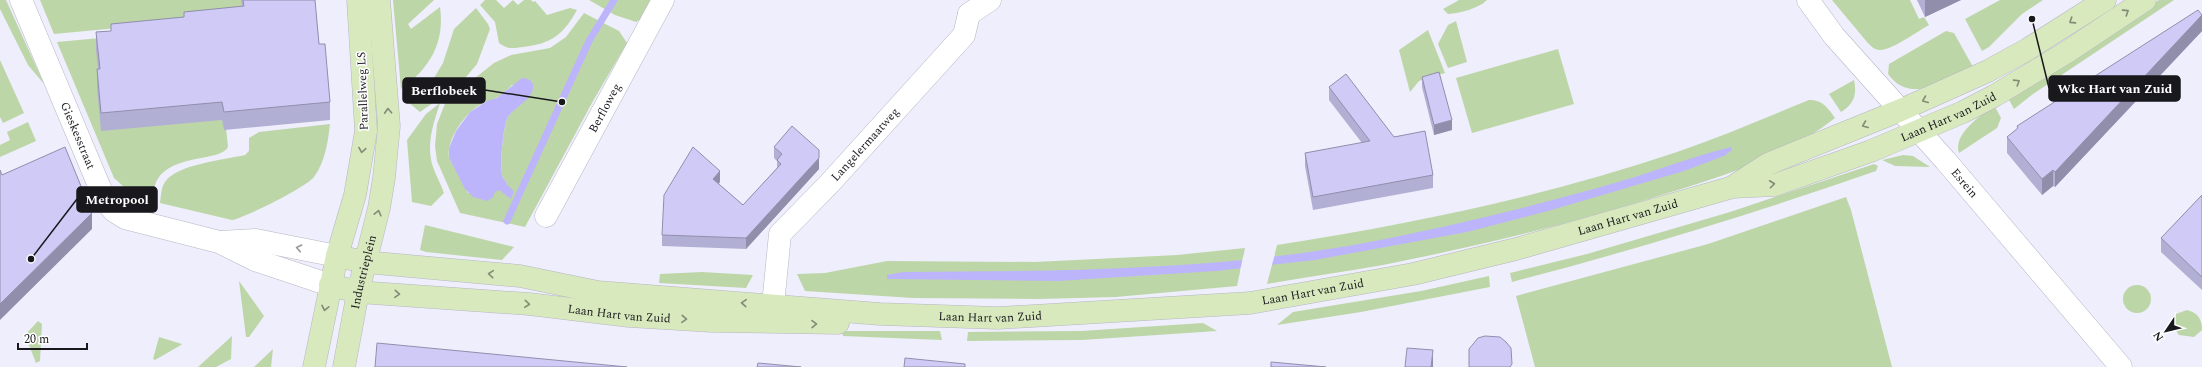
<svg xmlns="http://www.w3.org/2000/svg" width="2202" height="367" font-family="Spectral,serif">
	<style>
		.green { fill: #bdd6a7; fill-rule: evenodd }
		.water { fill: #bdb5fc }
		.pier { fill: #efeefd }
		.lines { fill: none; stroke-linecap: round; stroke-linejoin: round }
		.stream { stroke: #bdb5fc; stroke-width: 7 }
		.minor-casing { stroke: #b7b6c4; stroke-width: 23 }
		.secondary-casing { stroke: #b7b6c4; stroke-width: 23 }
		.minor { stroke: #fff; stroke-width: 22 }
		.secondary { stroke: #d7e9bd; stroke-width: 22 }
		.wall { fill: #b2afd4 }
		.shaded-wall { fill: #918eac }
		.building { fill: #cfcbf6; stroke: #918eac }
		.oneway { stroke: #828b75 }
		.oneway2 { stroke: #989799 }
		.labels { text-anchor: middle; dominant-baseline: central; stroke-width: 3; stroke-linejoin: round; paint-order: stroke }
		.street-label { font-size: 12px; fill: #19181d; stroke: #fff }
		.leader { fill: none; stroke: #19181d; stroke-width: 1.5 }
		.callout-dot { fill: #19181d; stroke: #fff; stroke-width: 1.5 }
		.callout { fill: #19181d; stroke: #19181d; stroke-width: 1.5 }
		.callout-label { font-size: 13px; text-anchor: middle; font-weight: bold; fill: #fff }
	</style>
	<rect width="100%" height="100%" fill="#efeefd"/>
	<g class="green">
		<polygon points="0,0 6,0 44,84 28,65 0,9"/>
		<polygon points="40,0 243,0 244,16 54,34"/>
		<path d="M393,0H434L408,24L411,29L440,7C445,43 430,68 401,89Z"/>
		<path d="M485,0H496L504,8L513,0L518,5L524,0H531L533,2L535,1L547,15L570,8L577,10C563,35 551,44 523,47C513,48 508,50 499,43L495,22L480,5Z"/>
		<polygon points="589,0 651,0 641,19 636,22 615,15"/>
		<path d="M1459,0H1487C1478,9 1460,13 1448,14L1443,9Z"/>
		<path d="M1832,0H1910L1919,19L1924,17L1929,25C1918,31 1892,50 1880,50C1874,50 1871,46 1867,42Z"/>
		<polygon points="2000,0 2043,0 2022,14 1989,47 1982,51 1965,19"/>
		<polygon points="2159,0 2174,0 2033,94 2014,109 2007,96 2111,33"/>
		<polygon points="476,8 488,24 490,29 477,64 460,84 420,112 408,102 434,78 443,63 454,29"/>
		<path d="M584,13L619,31L627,43L593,101L525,227L460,213L437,161L435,146L437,124L446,101L494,63L511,55L550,48L566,37ZM512,85L531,92C525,102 514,107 508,117C503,125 499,170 503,178C504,180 505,181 507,182C497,194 483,193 468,193L449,158C446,140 464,115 478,106C484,102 492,101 498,97C503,94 508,89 512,85Z"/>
		<polygon points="1456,21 1467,62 1448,68 1438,44 1448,25"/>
		<path d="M187,30L225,118L228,147C221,162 173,153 157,180C154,186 153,194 152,201L135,197L114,178L57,42Z"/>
		<polygon points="1428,30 1445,73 1419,81 1410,92 1399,50"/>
		<path d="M1946,31L1954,33L1973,67C1947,79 1911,106 1888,74L1889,64Z"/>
		<polygon points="1558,49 1574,104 1472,133 1456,78"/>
		<polygon points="0,60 24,113 3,123 0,117"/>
		<path d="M1854,80C1857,95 1854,104 1841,112L1829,94Z"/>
		<path d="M1809,100C1822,99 1828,108 1835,118C1787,156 1726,175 1668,193C1575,223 1479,246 1383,265C1345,272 1305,277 1267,284L1277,245C1412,224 1547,196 1677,152C1721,137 1765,118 1809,100Z"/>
		<path d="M440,103C433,125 426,144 433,167C436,176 441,184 444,193L431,206L412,202L407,140L426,114Z"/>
		<path d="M1994,105L2001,118L1997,128L1959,153C1953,133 1981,116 1994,105Z"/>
		<polygon points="28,122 36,141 0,157 0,145 10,140 7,132"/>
		<path d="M330,124C328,142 325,162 314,177C305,188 246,217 232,220L160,203C161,196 161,188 165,182C177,164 224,160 245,155L249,151V138L259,132Z"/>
		<polygon points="1903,155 1913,156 1930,167 1895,166 1882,160"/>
		<path d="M1874,164L1878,166L1876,171C1756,213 1635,250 1512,282L1510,273L1587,254L1730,212Z"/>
		<polygon points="1846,197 1851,210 1892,367 1535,367 1516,296 1708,244"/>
		<polygon points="425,225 514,247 502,260 426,252 420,250"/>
		<polygon points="1245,248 1237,286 1116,297 1039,299 913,298 805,291 797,274 825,273 887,261 1035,262 1177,255"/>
		<polygon points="702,272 753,275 746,288 659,283 660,274"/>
		<polygon points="1489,276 1490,287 1361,312 1277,325 1293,312 1421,291"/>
		<polygon points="239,281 264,316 249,337 246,337"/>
		<circle cx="2137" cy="299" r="14"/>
		<path d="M2187,310C2198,313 2202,319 2202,330L2194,337L2179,335L2171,323L2173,315Z"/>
		<polygon points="38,321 42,324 40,361 36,363 25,335"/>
		<polygon points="1203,323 1217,331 1082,340 967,341 968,332 1081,331"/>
		<polygon points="842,331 940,331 942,340 843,336"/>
		<polygon points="232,336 231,359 216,367 198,367"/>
		<polygon points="159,337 182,344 181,345 155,360 153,359"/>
		<polygon points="273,349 271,367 254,367"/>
	</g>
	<g class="water">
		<path d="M522,78C526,78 533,80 533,86C534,99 514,107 508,117C503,125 499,170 503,178C504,180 506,181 507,183L506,184L514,191L511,199L499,190L495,192L493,197L487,201L473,197L465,189L449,158V148L456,131L470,112L487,101L497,98Z"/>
		<path d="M1731,147L1732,150L1724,156L1684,171L1548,211L1467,232L1315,260L1216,271L1058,281L887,279V275L903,272C1060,271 1220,271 1375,241C1457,225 1538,205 1618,182C1656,171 1693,156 1731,147Z"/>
	</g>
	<polygon class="pier" points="1275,254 1271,268 1240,271 1243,257"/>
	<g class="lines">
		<polyline class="stream" points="507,221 589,41 614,0"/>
		<g class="minor-casing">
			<g id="minor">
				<path id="s1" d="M21,0L100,188L107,203L114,211L125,218L219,242L255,260L330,285"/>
				<path id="s2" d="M1808,0L1834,36L1945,160L2121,367"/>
				<polyline points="969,14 990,0"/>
				<path id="s3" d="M546,216L663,0"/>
				<polyline points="220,242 256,240 337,256"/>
				<path id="s4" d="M773,305L780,234L829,184L964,35L969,14"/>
			</g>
		</g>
		<g class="secondary-casing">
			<g id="secondary">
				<polyline points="1734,186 1768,164 1901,110 1988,71 2028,49 2105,0"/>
				<path id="s5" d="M337,256L365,262L520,276L598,292L880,314L998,318L1250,303L1413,274L1516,249L1733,187L1775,185L1871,151L1963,112L1994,96L2067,52L2145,0"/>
				<path id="s6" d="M330,285L358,292L529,304L629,316L712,321L838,323"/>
				<polyline points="314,367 337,256 355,195 366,131 358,0"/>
				<path id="s7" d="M344,367L358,292L379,208L384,178L389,126L379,0"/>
			</g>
		</g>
		<use href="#minor" class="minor"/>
		<use href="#secondary" class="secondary"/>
	</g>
	<g class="wall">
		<polygon points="241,0 315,0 319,44 330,102 330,120 224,130 222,120 101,131 97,87 97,69 98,69 96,50 96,32 111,31 111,24 184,17 184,12 242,7"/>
		<polygon points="1917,0 1961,0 1925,17"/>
		<polygon points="2202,15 2202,31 2055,187 2053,186 2042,195 2007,153 2007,137 2017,129 2017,126"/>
		<polygon points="1422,77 1452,130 1434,135 1422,87"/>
		<polygon points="1329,87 1394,137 1433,175 1433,188 1313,210 1305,166 1305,153 1362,143 1329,100"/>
		<polygon points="774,147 819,169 746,249 662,246 662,235 720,182 719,184 743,205 777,168 777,161 774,158"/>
		<polygon points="2202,195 2202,290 2161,252 2161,238"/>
	</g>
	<g class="shaded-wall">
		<polygon points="1925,0 1961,0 1925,17"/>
		<polygon points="2202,15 2202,31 2055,187 2055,172"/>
		<polygon points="1452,120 1452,130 1434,135 1434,125"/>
		<polygon points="819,158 819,169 746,249 746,238"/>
		<polygon points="2053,170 2053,186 2042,195 2042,179"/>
		<polygon points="720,171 720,182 713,190 713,179"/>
		<polygon points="92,213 92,229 0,320 0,304"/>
		<polygon points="1433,350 1433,367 1431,367"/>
	</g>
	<g class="building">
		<polygon points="243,0 315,0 319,44 325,44 330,102 224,112 222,102 101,113 97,69 100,69 96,32 111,31 111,24 184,17 184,12 244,6"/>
		<polygon points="2198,10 2202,15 2055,172 2053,170 2042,179 2007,137 2018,128 2017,126"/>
		<polygon points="1439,72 1452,120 1434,125 1422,77"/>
		<polygon points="1346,74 1394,137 1425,131 1433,175 1313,197 1305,153 1370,141 1329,87"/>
		<polygon points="792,126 819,150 819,158 746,238 662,235 664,195 693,147 720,171 713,179 743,205 781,164 777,160 782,154 774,147"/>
		<polygon points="65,147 92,213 0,304 0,170 2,175"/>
		<polygon points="2202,195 2202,277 2161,238"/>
		<polygon points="1485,336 1500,337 1506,342 1511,348 1512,364 1510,367 1469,367 1469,349 1478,338"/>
		<polygon points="377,343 627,367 375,367"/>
		<polygon points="1407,348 1433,350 1431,367 1405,367"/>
		<polygon points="905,358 965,364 965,367 904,367"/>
		<polygon points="1271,362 1326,367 1271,367"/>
		<polygon points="758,363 801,367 757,367"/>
	</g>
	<defs><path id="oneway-chevron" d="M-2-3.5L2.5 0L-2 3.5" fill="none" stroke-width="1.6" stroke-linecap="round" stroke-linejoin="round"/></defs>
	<g class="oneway">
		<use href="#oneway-chevron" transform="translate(2126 12) rotate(-33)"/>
		<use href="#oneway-chevron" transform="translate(2072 21) rotate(147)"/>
		<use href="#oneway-chevron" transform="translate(2017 82) rotate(-32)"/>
		<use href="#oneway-chevron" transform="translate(1925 100) rotate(157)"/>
		<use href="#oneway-chevron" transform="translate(388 111) rotate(-93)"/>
		<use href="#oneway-chevron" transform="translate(1865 125) rotate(158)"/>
		<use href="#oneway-chevron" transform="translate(362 150) rotate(99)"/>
		<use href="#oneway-chevron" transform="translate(1772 184) rotate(-7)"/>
		<use href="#oneway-chevron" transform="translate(378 213) rotate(-76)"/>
		<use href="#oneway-chevron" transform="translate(491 274) rotate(-175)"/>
		<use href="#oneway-chevron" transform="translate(397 294) rotate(4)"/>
		<use href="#oneway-chevron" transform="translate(744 303) rotate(-176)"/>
		<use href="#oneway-chevron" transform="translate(527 304) rotate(5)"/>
		<use href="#oneway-chevron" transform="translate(325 308) rotate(102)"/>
		<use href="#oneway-chevron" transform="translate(684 319) rotate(3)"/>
		<use href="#oneway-chevron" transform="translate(814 324) rotate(-1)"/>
	</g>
	<use class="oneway2" href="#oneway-chevron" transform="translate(299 248) rotate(-168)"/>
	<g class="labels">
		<g class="street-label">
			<text transform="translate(363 91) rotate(-92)">Parallelweg LS</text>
			<text stroke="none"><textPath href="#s3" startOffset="123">Berfloweg</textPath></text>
			<text stroke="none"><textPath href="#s5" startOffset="1643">Laan Hart van Zuid</textPath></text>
			<text stroke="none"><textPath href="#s1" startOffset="147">Gieskesstraat</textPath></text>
			<text stroke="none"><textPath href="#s4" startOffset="195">Langelermaatweg</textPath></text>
			<text stroke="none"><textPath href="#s2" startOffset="241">Esrein</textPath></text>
			<text stroke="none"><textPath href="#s5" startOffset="1305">Laan Hart van Zuid</textPath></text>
			<text stroke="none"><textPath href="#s7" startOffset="97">Industrieplein</textPath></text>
			<text stroke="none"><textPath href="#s5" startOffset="981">Laan Hart van Zuid</textPath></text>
			<text stroke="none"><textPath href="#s6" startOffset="291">Laan Hart van Zuid</textPath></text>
			<text stroke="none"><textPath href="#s5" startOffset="657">Laan Hart van Zuid</textPath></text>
		</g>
	</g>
	<path class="leader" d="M2032 19L2049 88M562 102L485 90M31 259L77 199"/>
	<g class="callout-dot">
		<circle cx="2032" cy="19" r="4"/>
		<circle cx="562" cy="102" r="4"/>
		<circle cx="31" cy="259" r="4"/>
	</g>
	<g class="callout">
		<rect x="2049" y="76" width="131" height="25" rx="4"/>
		<rect x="403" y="78" width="82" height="25" rx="4"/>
		<rect x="77" y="187" width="80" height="25" rx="4"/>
	</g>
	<g class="callout-label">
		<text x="2115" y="93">Wkc Hart van Zuid</text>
		<text x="444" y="95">Berflobeek</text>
		<text x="117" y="204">Metropool</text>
	</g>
	<g transform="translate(2166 331) rotate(235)" stroke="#ffffff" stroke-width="3" paint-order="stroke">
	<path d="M0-3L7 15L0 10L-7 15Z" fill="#19181d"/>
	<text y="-6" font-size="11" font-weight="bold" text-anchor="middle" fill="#19181d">N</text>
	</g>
	<path d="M18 343v6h69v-6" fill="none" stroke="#19181d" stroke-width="2"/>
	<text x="24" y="343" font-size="12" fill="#19181d" stroke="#ffffff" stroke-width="3" paint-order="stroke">20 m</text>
</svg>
